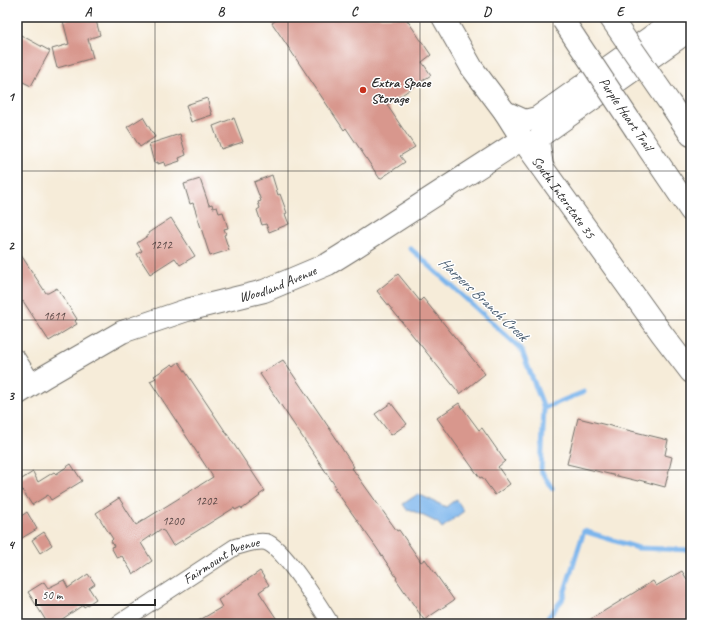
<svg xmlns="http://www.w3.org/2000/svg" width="708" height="641" font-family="Caveat,sans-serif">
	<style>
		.water { fill: #7bb5ec; stroke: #53708c }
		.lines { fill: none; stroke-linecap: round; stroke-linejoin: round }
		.stream { stroke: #7bb5ec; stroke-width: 5 }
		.building { fill: #d8978d }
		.street-casing { stroke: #726f68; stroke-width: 18 }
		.secondary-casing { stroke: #726f68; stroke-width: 24 }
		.highway-casing { stroke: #726f68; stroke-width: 24 }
		.street { stroke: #fff; stroke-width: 16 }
		.secondary { stroke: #fff; stroke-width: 22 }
		.highway { stroke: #fff; stroke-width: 22 }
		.highway-bridge-casing { stroke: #726f68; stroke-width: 24; stroke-linecap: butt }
		.highway-bridge { stroke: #fff; stroke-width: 22 }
		.grid { fill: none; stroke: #2b2b2b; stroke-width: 1; stroke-opacity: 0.55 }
		.poi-dot { fill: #c8321e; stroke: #fff; stroke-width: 1.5 }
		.labels { text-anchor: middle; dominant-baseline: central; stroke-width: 3; stroke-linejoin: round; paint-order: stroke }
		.number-label { font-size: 12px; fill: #564644 }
		.poi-label { font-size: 14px; font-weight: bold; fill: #2b2b2b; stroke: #fff; text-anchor: start }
		.street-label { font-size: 14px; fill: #2b2b2b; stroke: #fff }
		.water-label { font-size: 15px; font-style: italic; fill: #475b6f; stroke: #fff }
		.neatline { fill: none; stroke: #2b2b2b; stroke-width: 1.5 }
		.grid-label { font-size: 13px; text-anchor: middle; font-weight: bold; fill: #2b2b2b }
	</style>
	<rect width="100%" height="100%" fill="#fff"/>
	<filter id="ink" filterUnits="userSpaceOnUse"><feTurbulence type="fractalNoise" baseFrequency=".025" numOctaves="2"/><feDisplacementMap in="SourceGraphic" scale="8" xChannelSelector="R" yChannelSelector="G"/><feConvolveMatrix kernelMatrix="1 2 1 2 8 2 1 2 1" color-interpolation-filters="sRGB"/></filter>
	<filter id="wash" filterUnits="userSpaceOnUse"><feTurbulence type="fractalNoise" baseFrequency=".012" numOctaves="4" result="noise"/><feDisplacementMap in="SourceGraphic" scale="16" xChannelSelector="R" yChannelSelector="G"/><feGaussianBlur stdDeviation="0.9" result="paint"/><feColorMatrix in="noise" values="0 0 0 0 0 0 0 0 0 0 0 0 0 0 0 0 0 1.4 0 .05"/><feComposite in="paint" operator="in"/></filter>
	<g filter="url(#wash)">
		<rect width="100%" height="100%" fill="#f6ecd9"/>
		<polygon class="water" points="418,494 446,507 456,499 464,511 442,528 438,523 409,509 407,510 403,504"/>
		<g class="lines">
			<g class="stream">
				<polyline points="410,248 521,349 544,408 541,471 552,488"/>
				<polyline points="544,408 584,392"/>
				<polyline points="543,624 562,600 584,531 638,548 691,550"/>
			</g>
		</g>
		<g id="blocks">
			<g class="building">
				<polygon points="76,17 95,17 100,35 88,39 93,58 57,68 52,49 69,44 63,21"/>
				<polygon points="281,17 405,17 431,55 422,62 431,75 387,105 415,147 400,156 405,162 380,179 346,128 344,130 272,23"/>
				<polygon points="17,33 50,51 31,86 17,79"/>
				<polygon points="207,98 212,115 191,122 186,105"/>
				<polygon points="143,117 155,137 140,147 127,127"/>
				<polygon points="234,118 243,142 221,149 213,126"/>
				<polygon points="180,134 186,155 179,158 180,161 165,166 164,162 158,164 158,162 154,163 149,144"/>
				<polygon points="272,175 278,195 280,194 287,213 285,214 289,224 269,232 266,224 262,225 257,210 260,208 258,202 261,201 254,182"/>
				<polygon points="200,179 209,205 212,204 213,208 217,207 219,213 223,212 228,228 224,229 226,234 224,235 229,250 210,256 193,203 190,204 184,184"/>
				<polygon points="171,218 195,256 180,265 175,258 150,274 137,254 142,251 137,243 149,235 148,233"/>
				<polygon points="17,249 46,293 48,293 57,288 77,319 75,321 77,324 49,341 23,301 17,305"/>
				<polygon points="398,274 420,301 423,298 485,374 460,394 377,291"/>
				<polygon points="283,360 336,438 335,438 354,467 352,468 397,531 399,530 421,562 425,559 454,600 424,620 396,579 397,578 376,547 334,488 336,487 260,374"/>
				<polygon points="179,362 265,491 259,495 260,496 242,509 241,507 235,510 234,508 173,546 164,531 163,531 161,529 141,543 152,561 133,574 122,556 117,558 111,547 114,546 111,541 113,539 96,513 119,498 136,525 213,477 150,381 156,378 154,376 172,364 174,366"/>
				<polygon points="391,403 407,424 391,435 375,414"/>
				<polygon points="459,403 479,430 482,428 505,461 498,467 510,484 495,495 482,477 480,478 437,418"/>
				<polygon points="578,418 668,440 665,455 672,457 665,487 639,480 638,481 567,464"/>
				<polygon points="71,464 82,481 51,500 48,495 32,505 17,482 33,472 38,482 54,472 56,474"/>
				<polygon points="27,512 37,529 17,541 17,519"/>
				<polygon points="44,532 52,545 40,553 32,540"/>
				<polygon points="260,571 269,585 259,592 280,624 193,624 222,607 218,600"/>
				<polygon points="682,571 691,586 691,624 583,624 653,581 656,586"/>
				<polygon points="88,574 95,584 89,588 96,599 84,607 83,605 55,624 48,624 28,592 44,582 48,588 64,580 68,588"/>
			</g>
		</g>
	</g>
	<g filter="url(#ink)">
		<use href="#blocks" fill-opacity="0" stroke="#726f68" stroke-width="1"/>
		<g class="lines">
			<g class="street-casing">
				<g id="street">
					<polyline points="17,358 33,383"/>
					<path id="s1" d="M118,624L235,547C244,545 256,540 266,542C283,547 320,607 331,624"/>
				</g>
			</g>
			<g class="secondary-casing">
				<g id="secondary">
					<path id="s2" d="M443,17L472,68L505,112L522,139L662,334L691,372"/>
					<polyline points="505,112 525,121 537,118 679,17"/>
					<polyline points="542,166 538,140 543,134 691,29"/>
					<path id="s3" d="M17,394L44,377L122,332L187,310L264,291L328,264L352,249L522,139"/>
				</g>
			</g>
			<g class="highway-casing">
				<g id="highway">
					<polyline points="671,105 691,135"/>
					<polyline points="636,130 691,211"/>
				</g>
			</g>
			<use href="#street" class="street"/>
			<use href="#secondary" class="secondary"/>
			<use href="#highway" class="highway"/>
			<g class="highway-bridge-casing">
				<g id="highway-bridge">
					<polyline points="610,17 671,105"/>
					<polyline points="563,20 636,130"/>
				</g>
			</g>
			<use href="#highway-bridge" class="highway-bridge"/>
		</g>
	</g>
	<path class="grid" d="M155,17V624M288,17V624M420,17V624M553,17V624M17,171H691M17,320H691M17,470H691"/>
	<circle class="poi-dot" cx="363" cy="90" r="4"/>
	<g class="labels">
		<g class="number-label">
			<text x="161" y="245">1212</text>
			<text x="54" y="316">1611</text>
			<text x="206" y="501">1202</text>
			<text x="173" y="521">1200</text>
		</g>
		<g class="poi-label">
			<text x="371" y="82">Extra Space<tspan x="371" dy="16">Storage</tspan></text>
		</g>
		<g class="street-label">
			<text transform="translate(626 114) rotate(56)">Purple Heart Trail</text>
			<text stroke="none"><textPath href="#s2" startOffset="217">South Interstate 35</textPath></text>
			<text stroke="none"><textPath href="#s3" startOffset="285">Woodland Avenue</textPath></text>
			<text stroke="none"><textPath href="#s1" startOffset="122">Fairmount Avenue</textPath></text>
		</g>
		<g class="water-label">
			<text transform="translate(483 299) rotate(43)">Harpers Branch Creek</text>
		</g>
	</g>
	<rect width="708" height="641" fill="none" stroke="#fff" stroke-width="44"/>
	<path d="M36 599v6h119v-6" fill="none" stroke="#2b2b2b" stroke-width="2"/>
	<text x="42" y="599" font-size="12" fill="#2b2b2b" stroke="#ffffff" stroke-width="3" paint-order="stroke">50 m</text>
	<rect x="22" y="22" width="664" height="597" class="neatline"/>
	<g class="grid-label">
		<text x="88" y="16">A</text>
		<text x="221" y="16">B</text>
		<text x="354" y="16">C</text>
		<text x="487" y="16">D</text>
		<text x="620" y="16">E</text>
		<text x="11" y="101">1</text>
		<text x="11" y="250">2</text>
		<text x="11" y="400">3</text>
		<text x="11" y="549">4</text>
	</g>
</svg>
